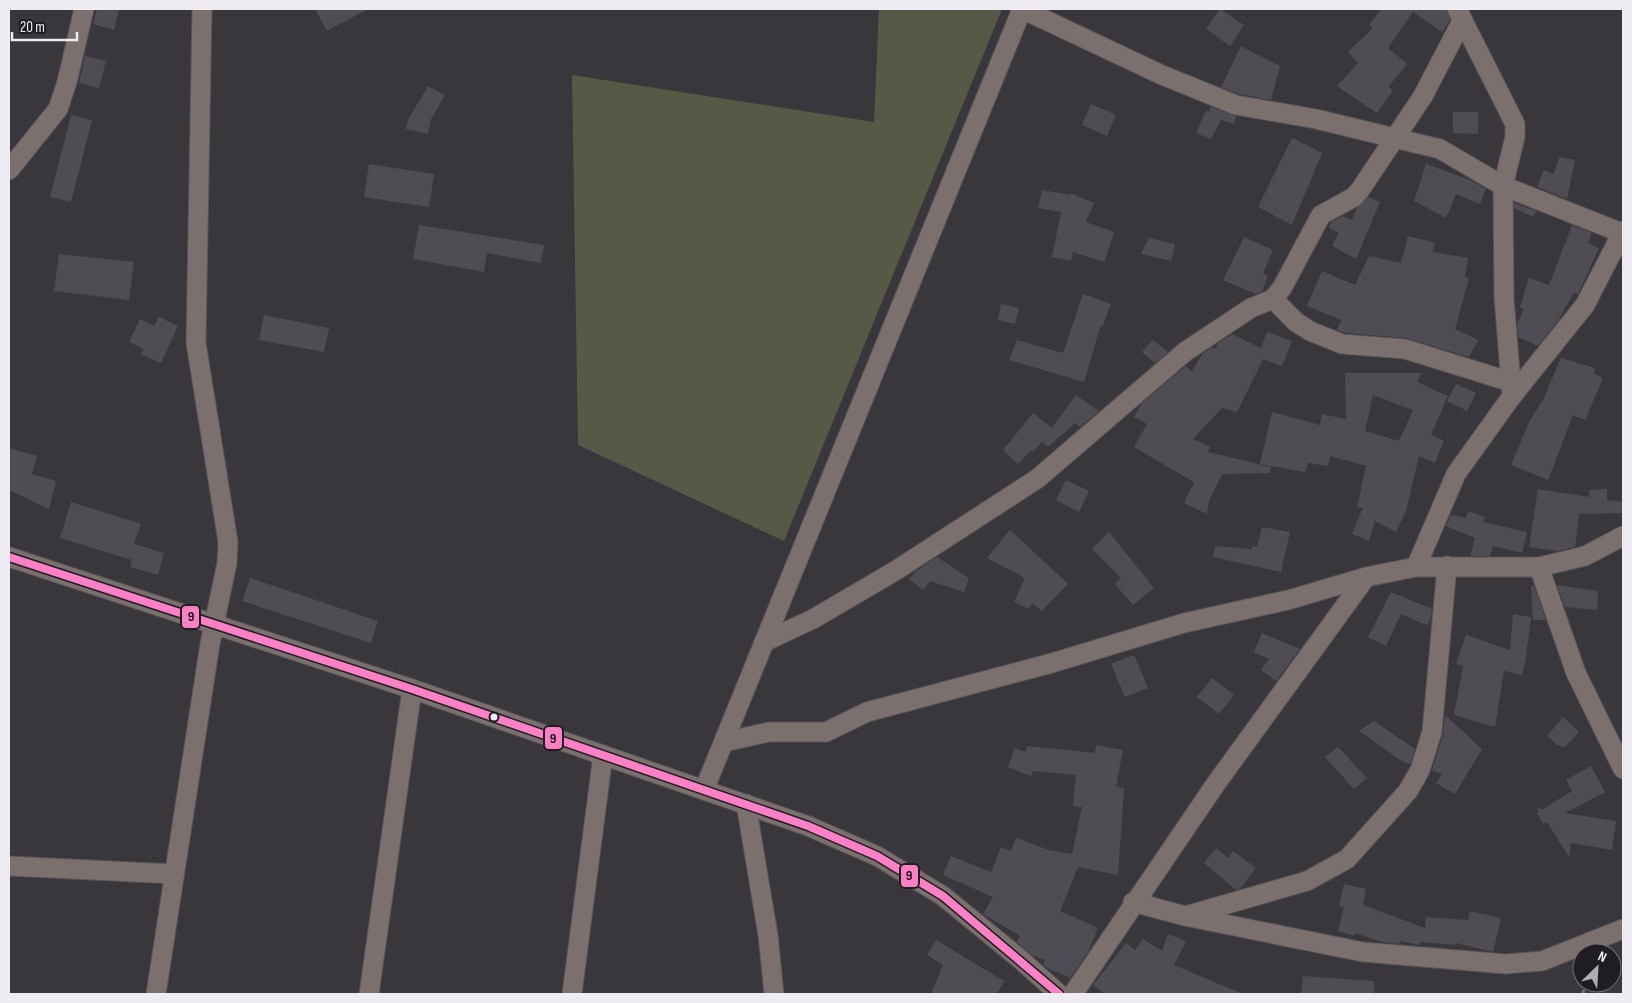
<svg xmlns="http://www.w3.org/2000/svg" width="1632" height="1003" font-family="'Sofia Sans Condensed',sans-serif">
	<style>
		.green { fill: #565946 }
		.building { fill: #504c54; fill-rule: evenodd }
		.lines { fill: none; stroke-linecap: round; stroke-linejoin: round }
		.street-casing { stroke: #565558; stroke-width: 21 }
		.path { stroke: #787172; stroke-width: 3; stroke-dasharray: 4 2.5; stroke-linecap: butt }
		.street { stroke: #7b706e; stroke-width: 19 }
		.bus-1-casing { stroke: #1f1d22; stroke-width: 11 }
		.bus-1 { stroke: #ff80c5; stroke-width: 8 }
		.bus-dot { fill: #eeecf2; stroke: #1f1d22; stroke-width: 2 }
		.line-badge { stroke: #1f1d22; stroke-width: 2 }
		.pale-badge-label { font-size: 14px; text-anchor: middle; font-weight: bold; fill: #111 }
	</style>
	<rect width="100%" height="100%" fill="#39373c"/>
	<polygon class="green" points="879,9 1002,9 784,541 578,445 572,75 874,122"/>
	<g class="building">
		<polygon points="97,9 119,9 114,30 93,24"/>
		<polygon points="315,9 368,9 327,31"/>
		<polygon points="1220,9 1244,25 1230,46 1206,29"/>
		<polygon points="1381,9 1446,9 1450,19 1442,32 1413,12 1388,48 1407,64 1388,87 1393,90 1377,113 1337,86 1358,63 1348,52 1373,28 1369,25"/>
		<polygon points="1241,46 1280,66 1271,100 1239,94 1221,87"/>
		<polygon points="85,56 106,61 99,88 79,83"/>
		<polygon points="428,86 445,95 431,119 428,134 406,129 408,120"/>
		<polygon points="1091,104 1116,115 1107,136 1082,125"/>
		<polygon points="1211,107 1236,116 1234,124 1221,120 1211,139 1196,133 1206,110 1209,112"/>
		<polygon points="1453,112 1478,112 1478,134 1453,133"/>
		<polygon points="71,115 92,120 71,202 50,197"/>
		<polygon points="1292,138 1322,153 1292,225 1258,207"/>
		<polygon points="1559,157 1575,160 1567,199 1537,187 1544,170 1554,174"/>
		<polygon points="369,164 434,174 429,207 364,197"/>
		<polygon points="1426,164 1470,180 1486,189 1480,204 1456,194 1446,218 1414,201"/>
		<polygon points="1042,190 1069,195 1070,193 1094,203 1086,222 1114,232 1104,262 1073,252 1071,261 1052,257 1061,212 1038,208"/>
		<polygon points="1368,197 1380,202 1356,259 1332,246 1339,233 1329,228 1331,222 1343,216 1352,220 1357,208"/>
		<polygon points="1514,203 1536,211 1533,217 1514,208"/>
		<polygon points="419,225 544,245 541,263 487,253 484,272 413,259"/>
		<polygon points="1572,225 1592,233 1588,243 1599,248 1578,294 1574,292 1558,321 1538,346 1518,337 1517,324 1524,309 1520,307 1529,278 1549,285"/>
		<polygon points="1408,236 1435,243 1432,252 1468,258 1465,277 1469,278 1455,329 1478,340 1469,357 1406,338 1345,333 1337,330 1341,320 1307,306 1322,271 1355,285 1369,256 1401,263"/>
		<polygon points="1244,237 1273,250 1263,273 1268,276 1262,291 1256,294 1223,280"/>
		<polygon points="1149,238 1175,244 1171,261 1141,254"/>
		<polygon points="59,254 134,262 129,300 54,291"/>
		<polygon points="1083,294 1111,304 1102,327 1100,327 1084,382 1009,360 1017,340 1063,353"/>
		<polygon points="1001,304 1019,308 1015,324 998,320"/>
		<polygon points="264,315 329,328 324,352 259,340"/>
		<polygon points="159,317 178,326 161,363 141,354 144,349 129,342 140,319 154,326"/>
		<polygon points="1267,332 1292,341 1282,366 1263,359 1237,412 1222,408 1193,439 1210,446 1208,452 1271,467 1270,473 1222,474 1209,501 1207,514 1184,503 1194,482 1134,447 1147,424 1134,417 1142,403 1186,366 1192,372 1202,354 1212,347 1215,349 1218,343 1232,334 1261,348"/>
		<polygon points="1153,340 1168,352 1155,363 1142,352"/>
		<polygon points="1561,358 1595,368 1594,374 1603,378 1585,420 1573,415 1548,480 1511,465 1529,422 1543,400"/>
		<path d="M1345,373H1421L1417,382L1448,396L1431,435L1444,441L1435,463L1419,456L1406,511L1396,532L1375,521L1369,541L1352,534L1363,508L1357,507L1366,466L1330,456L1328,466L1308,463L1305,472L1260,464L1272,412L1320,425L1322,414L1346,419ZM1373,395L1413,410L1399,441L1365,431Z"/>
		<polygon points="1456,384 1476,393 1467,411 1447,401"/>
		<polygon points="1076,395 1099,411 1080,427 1075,423 1048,447 1042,442 1033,452 1031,450 1018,464 1003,450 1033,413 1052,428"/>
		<polygon points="9,448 37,456 32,474 56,481 49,509 9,490"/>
		<polygon points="1066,480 1089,491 1079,512 1056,500"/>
		<polygon points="1538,489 1589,497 1589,490 1607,489 1607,500 1623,502 1623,513 1579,514 1575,547 1557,551 1529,547"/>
		<polygon points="71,502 141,524 134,544 164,553 158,575 130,567 132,560 60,538"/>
		<polygon points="1468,511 1485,517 1483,522 1527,532 1522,553 1493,546 1490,556 1470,556 1475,538 1446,526 1451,515 1466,518"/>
		<polygon points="1262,527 1290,532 1281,572 1213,557 1215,546 1252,549 1252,546 1257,547"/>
		<polygon points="1010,530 1068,584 1042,611 1032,603 1029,609 1014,602 1025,578 987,558"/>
		<polygon points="1109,532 1154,588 1133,605 1115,584 1121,578 1092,549"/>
		<polygon points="937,557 969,578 964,592 930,581 923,590 909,579 915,572"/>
		<polygon points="250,578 378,621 371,643 242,601"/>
		<polygon points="1557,585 1598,591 1597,610 1565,607"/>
		<polygon points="1531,586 1534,586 1546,620 1533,620"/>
		<polygon points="1391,592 1432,609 1431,617 1427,625 1401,614 1386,646 1368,637"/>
		<polygon points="1513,614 1531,617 1526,657 1522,675 1504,671 1495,727 1454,715 1463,666 1456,664 1466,635 1510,650"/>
		<polygon points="1262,633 1300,649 1276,681 1261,670 1269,659 1254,652"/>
		<polygon points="1134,655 1148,688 1125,697 1111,664"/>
		<polygon points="1212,678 1234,695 1219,714 1197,697"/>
		<polygon points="1445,715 1482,749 1455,794 1436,783 1442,774 1432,770 1443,735"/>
		<polygon points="1563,717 1579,732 1565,747 1557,745 1547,736"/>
		<polygon points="1374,721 1415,749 1410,764 1403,762 1359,731"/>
		<polygon points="1096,745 1123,750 1116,787 1124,788 1118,875 1078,867 1060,911 1098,928 1088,952 1070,978 1047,968 1043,964 1045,960 1032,955 1017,942 1020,936 983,914 993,897 943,875 951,856 991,872 1001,847 1011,851 1016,838 1049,850 1072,854 1082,807 1073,806 1076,775 1033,771 1031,776 1008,767 1015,748 1025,752 1027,746 1095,753"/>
		<polygon points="1338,747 1367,778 1354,789 1325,757"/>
		<polygon points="1591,766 1605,792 1565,813 1616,821 1612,850 1571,843 1569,857 1547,822 1543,824 1537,813 1539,811 1537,808 1543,809 1572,791 1566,780"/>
		<polygon points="1216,848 1228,858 1233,851 1256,868 1240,889 1236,890 1204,863"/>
		<polygon points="1344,884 1366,889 1363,905 1425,928 1426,917 1468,920 1470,911 1501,918 1493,952 1456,943 1455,945 1420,942 1419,945 1400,941 1399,944 1383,942 1355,933 1354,936 1338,931 1344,907 1339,906"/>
		<polygon points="1168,934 1186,941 1174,965 1243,994 1105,994 1093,985 1126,943 1135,950 1143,939 1162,951"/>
		<polygon points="936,940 1004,981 997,994 931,994 943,965 927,955"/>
		<polygon points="1303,976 1374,981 1374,994 1301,994"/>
	</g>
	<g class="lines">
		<g class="street-casing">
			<g id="street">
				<polyline points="1457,9 1515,124 1515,137 1503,186 1504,298 1512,396"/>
				<polyline points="9,170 58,109 67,82 84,9"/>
				<polyline points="1273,299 1296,322 1310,331 1342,344 1405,349 1511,382"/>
				<polyline points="9,557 412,689 808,826 877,856 943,896 1020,959 1059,994"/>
				<polyline points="1416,567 1456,474 1512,396 1585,305 1623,231"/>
				<polyline points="1539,567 1576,673 1623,769"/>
				<polyline points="764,642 813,619 895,571 1037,479 1186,351 1251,308 1273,299 1282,288 1321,215 1354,197 1360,190 1423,96 1462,21"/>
				<polyline points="724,742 769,732 826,732 867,712 1052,663 1184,623 1288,600 1366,577 1416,567 1539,567 1585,556 1623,536"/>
				<polyline points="704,790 1022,9 1162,75 1236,105 1316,119 1440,149 1503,186 1622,233"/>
				<polyline points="746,804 768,935 774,994"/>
				<polyline points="9,866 174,874"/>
				<polyline points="1133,902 1185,916 1363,952 1506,964 1542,961 1623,929"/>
				<polyline points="1189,915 1307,881 1347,859 1408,791 1420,770 1432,732 1447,566"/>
				<polyline points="156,994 210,644 227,563 228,542 196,343 202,9"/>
				<polyline points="369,994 412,689"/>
				<polyline points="572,994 603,755"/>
				<polyline points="1073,994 1215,785 1366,577"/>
			</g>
		</g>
		<polyline class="path" points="1583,994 1585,983"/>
		<use href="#street" class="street"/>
		<g class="bus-1-casing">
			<polyline id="bus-1" points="9,557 412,689 808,826 877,856 943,896 1059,994"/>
		</g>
		<use href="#bus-1" class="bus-1"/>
	</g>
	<circle class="bus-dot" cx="494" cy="717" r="4.5"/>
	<g class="line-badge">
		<rect x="181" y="605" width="19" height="24" rx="5" fill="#ff80c5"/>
		<rect x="544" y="726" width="19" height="24" rx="5" fill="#ff80c5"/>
		<rect x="900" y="864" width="19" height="24" rx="5" fill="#ff80c5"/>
	</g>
	<g class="pale-badge-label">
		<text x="191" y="621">9</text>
		<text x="553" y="743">9</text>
		<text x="909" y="880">9</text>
	</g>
	<rect width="1632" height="1003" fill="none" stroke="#eeecf2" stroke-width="20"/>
	<g transform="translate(1597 968) rotate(25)"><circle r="24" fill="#1f1d22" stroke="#727075"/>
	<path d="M0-4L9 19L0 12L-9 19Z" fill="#afadb2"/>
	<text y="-8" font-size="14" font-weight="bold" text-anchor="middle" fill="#eeecf2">N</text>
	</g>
	<path d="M12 32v8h65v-8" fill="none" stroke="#eeecf2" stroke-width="2.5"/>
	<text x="20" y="32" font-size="15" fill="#eeecf2" stroke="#1f1d22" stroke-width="4" paint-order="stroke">20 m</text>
</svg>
